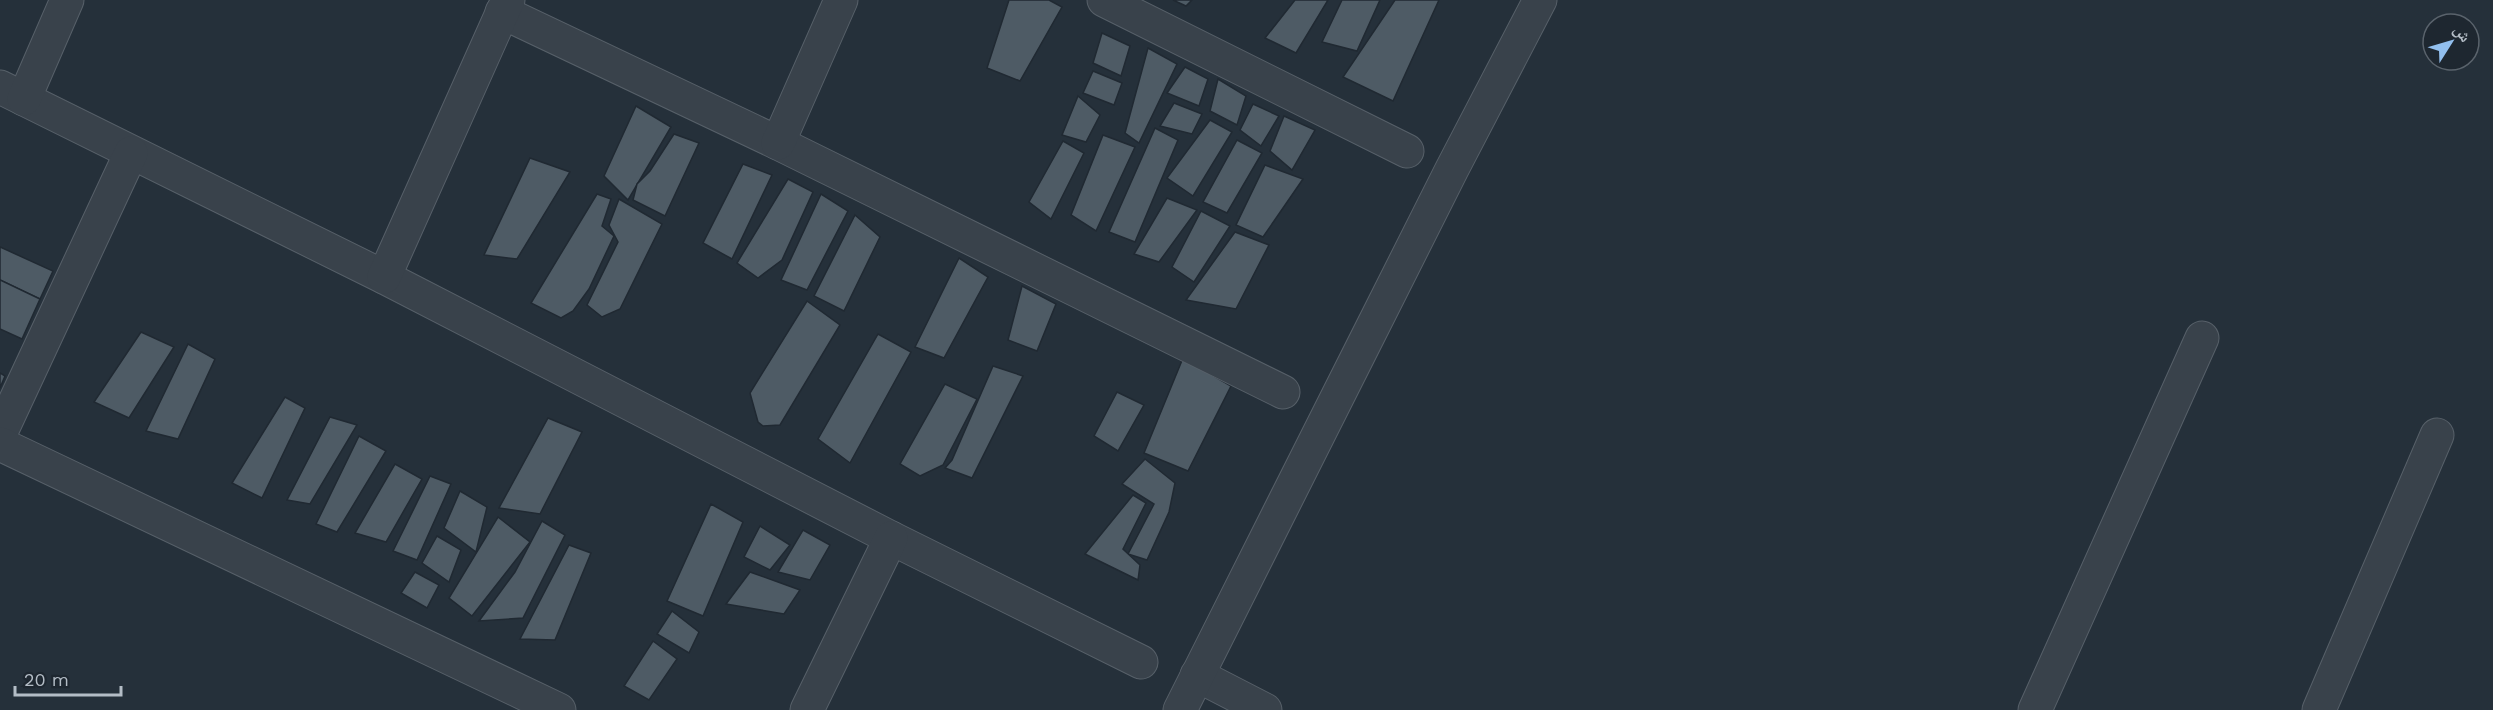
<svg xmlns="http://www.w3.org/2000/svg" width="2493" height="710" font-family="'Work Sans','Noto Naskh Arabic',sans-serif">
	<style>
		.building { fill: #4e5b65; stroke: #202932; stroke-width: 1.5 }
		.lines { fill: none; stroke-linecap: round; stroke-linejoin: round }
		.minor-casing { stroke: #576069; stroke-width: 35 }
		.minor { stroke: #39424b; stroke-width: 33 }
	</style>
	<rect width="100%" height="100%" fill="#25303a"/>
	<g class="building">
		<polygon points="1009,0 1049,0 1062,7 1020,81 987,68"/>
		<polygon points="1173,0 1192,0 1186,6"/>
		<polygon points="1295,0 1328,0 1296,53 1265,38"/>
		<polygon points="1342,0 1380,0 1357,51 1322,42"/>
		<polygon points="1395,0 1439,0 1393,101 1343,77"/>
		<polygon points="1102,33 1130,46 1121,76 1093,63"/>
		<polygon points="1148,48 1177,64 1139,143 1125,133"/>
		<polygon points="1185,67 1208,79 1199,106 1167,93"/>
		<polygon points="1093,71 1122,83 1114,105 1083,93"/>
		<polygon points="1218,79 1246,96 1237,125 1210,111"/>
		<polygon points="1078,96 1100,115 1086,142 1062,135"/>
		<polygon points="1174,103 1202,114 1192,134 1160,126"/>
		<polygon points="1253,104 1279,116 1261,146 1240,130"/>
		<polygon points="636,106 671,127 628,200 604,176"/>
		<polygon points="1284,116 1315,130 1292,170 1270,151"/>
		<polygon points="1210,120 1232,132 1193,196 1167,178"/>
		<polygon points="1155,128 1178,140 1135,242 1109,232"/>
		<polygon points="674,134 699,143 665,216 633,200 637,184 650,171"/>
		<polygon points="1103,135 1135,147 1096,231 1071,215"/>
		<polygon points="1237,140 1262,153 1227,213 1203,202"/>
		<polygon points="1063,141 1084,153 1051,219 1029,202"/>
		<polygon points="530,158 570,172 517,259 484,255"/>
		<polygon points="743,164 772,175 732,259 703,243"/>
		<polygon points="1265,165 1303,179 1263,237 1236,225"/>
		<polygon points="788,179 813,192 782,260 758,278 737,263"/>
		<polygon points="597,194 611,199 602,226 614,236 589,289 573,311 561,318 531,303"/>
		<polygon points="821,194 848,211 807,290 781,280"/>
		<polygon points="1167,198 1197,210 1159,262 1134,254"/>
		<polygon points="619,199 662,224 620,309 602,317 587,305 618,242 609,225"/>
		<polygon points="1201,211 1230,226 1194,282 1172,267"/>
		<polygon points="855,215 880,237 844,311 814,296"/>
		<polygon points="1235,232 1269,245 1236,309 1186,300"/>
		<polygon points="0,247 53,271 40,299 0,280"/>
		<polygon points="959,258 988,277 944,358 915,347"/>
		<polygon points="0,280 40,299 22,339 0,329"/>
		<polygon points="1022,286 1056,304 1037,351 1008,340"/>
		<polygon points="807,301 840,325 780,425 763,426 758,422 750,393"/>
		<polygon points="141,332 174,347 129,418 94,402"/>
		<polygon points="878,334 911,352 850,463 818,439"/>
		<polygon points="188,344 215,359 178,439 146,431"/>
		<polygon points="1183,358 1231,386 1188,471 1144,453"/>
		<polygon points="993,366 1023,376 972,478 945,468 952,460"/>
		<polygon points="0,373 5,376 0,388"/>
		<polygon points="945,384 977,399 943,465 920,476 900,464"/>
		<polygon points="1117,392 1144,405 1118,451 1094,436"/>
		<polygon points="285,397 305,408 262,498 232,483"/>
		<polygon points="330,417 357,425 310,504 287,500"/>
		<polygon points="548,418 582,432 540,514 499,508"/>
		<polygon points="359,436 386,451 337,532 316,524"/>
		<polygon points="1145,459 1175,483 1169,512 1147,560 1128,554 1154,504 1122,484"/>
		<polygon points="395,464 422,479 386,542 355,533"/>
		<polygon points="430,476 451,484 417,560 393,551"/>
		<polygon points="460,491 487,507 476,552 444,528"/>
		<polygon points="1133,495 1146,503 1123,549 1140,565 1138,580 1085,554"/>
		<polygon points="711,504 743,522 703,616 667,601"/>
		<polygon points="498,517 530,542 472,616 449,598"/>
		<polygon points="542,521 565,535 523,618 479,621 515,572"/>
		<polygon points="760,526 790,545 770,570 744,557"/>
		<polygon points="803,530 830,545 810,580 778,572"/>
		<polygon points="437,536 461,550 449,582 422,563"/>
		<polygon points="569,545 591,553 555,640 520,639"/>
		<polygon points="415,572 439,585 427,608 401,593"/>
		<polygon points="750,572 800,590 784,614 726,604"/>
		<polygon points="672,611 699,632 689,653 657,634"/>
		<polygon points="653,641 677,659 649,700 624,686"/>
	</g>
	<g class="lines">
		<g class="minor-casing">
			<g id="minor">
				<polyline points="1104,0 1407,151"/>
				<polyline points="502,12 778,143 1283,392"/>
				<polyline points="0,87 384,277 891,538 1141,662"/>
				<polyline points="24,99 67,0"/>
				<polyline points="778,143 841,0"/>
				<polyline points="384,277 508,0"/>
				<polyline points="0,434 131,153"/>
				<polyline points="0,444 559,710"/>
				<polyline points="1197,675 1265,710"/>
				<polyline points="807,710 891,538"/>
				<polyline points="1180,710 1452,169 1540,0"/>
				<polyline points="2035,710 2202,338"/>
				<polyline points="2319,710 2437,435"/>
			</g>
		</g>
		<use href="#minor" class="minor"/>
	</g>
	<g transform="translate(2451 42) rotate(53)"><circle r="28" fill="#1e2730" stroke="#5a636c" stroke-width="1.5"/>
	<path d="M0-4.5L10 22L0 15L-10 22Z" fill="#92bfee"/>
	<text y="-9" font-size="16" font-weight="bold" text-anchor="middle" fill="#b4bdc6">ش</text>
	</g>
	<path d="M15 686v9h106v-9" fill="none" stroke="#b4bdc6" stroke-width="3"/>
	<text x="24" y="686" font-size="18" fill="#b4bdc6" stroke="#1e2730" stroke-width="4.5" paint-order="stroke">20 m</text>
</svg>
